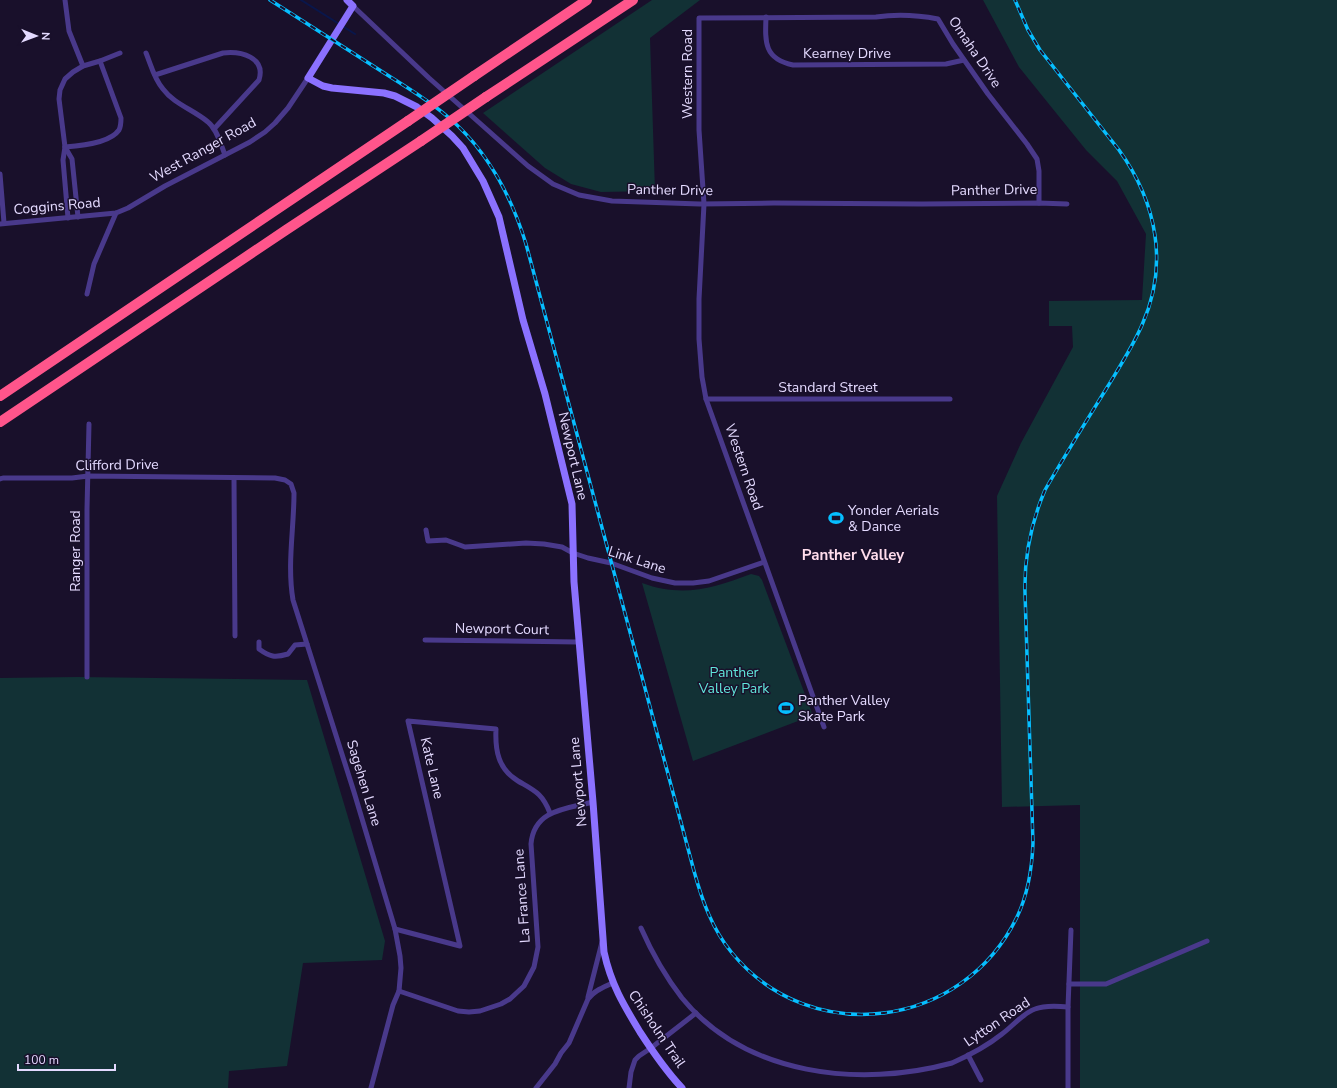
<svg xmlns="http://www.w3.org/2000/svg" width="1337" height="1088" font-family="'Nunito Sans',sans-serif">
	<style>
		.green { fill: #123135 }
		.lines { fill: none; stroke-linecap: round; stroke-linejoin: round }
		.stream { stroke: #09164b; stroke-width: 2 }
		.street { stroke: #49398b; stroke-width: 5 }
		.secondary { stroke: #8b71ff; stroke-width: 7 }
		.highway { stroke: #ff558b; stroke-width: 10 }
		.rail-casing { stroke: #06beff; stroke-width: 3.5 }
		.rail { stroke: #19102b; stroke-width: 2; stroke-dasharray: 6; stroke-linecap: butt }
		.highway-bridge { stroke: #ff558b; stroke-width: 10 }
		.labels { text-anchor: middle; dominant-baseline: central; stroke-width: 3; stroke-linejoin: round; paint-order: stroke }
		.street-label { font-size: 14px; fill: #e4daff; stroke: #19102b }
		.poi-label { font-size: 14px; fill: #e4daff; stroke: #19102b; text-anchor: start }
		.park-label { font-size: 14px; fill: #60e5d9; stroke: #19102b }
		.neighbourhood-label { font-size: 15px; font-weight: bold; fill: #ffdcec; stroke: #19102b }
	</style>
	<rect width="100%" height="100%" fill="#19102b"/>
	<g class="green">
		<polygon points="652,0 700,0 650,38 655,191 601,192 571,184 545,168 483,113"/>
		<polygon points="983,0 1337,0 1337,1088 1080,1088 1080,805 1002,807 997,496 1021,443 1073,347 1072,326 1049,326 1049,301 1142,300 1146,234 1117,181 1086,150 1019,67"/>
		<path d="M751,574L759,576L762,580L812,713L808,722L798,721L693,761L642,583C683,598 713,588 751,574Z"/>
		<polygon points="78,677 307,680 385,941 382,960 303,963 287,1066 229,1071 228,1088 0,1088 0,678"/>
	</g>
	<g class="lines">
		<polyline class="stream" points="301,0 355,34"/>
		<g class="street">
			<polyline points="65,0 69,31 83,66"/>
			<polyline points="353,6 429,78 528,166 553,184 579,195 612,201 700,204 774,203 922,204 1039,203 1067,204"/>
			<path d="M766,17C765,42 764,59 793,65L946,64L964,60"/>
			<path d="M146,53C151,65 154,79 163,89C174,104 194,110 208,122C217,129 221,145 225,155"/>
			<path d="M155,75L223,53C241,51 266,57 259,80L214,129"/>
			<path d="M65,147C80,146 110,143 119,130C121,126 121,122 121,118L100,61"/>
			<polyline points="65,147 72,159 78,217"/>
			<polyline points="0,174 4,223"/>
			<polyline points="68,218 63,160 65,147 59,99 60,90 65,79 73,72 83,66 100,61 120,53"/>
			<polyline points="0,224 116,213 128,208 165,186 250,142 265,132 275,123 288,108 308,78"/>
			<polyline points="87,294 94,264 116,213"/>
			<polyline points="706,399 950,399"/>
			<polyline points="234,478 235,636"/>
			<path d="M0,479L3,478H72L88,476L275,478L285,480L291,484L294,493C294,529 287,564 293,600L354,792L395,929L400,956L401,968L399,991L393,1005L371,1088"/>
			<polyline points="426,530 428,541 446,540 465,547 526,543 544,544 562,547 573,553 588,558 611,563 652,578 675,583 693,583 709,581 764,562"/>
			<polyline points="425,640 578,642"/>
			<path d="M259,642V649C270,657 275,658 288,654L295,645L307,644"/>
			<polyline points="87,677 87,509 89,424"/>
			<path d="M824,727L706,399L702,377L699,339V299L704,204L699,130V18L876,17C897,14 917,15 938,19L953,44L988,94L1027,144L1037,159L1039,171V203"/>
			<path d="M641,928C652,953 665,976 682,998C746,1076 860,1088 952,1063C970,1055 987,1046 1002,1034C1013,1026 1023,1013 1035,1009C1045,1005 1058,1006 1068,1007"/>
			<path d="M395,929L460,946L408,721L496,729C495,750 498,769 518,781C535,791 542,793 550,813"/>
			<polyline points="1069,984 1106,984 1207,941"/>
			<path d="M399,991L458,1011L469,1012L480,1011L501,1004L510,999L524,986L534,967L538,947L531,844C534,810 565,809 593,802"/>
			<polyline points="588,997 602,942"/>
			<polyline points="968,1055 981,1080"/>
			<path d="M536,1088L555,1064L561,1053L569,1043L588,999C594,991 603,987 613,983"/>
			<polyline points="629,1088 631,1072 635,1060 639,1056 651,1048 696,1013"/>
			<polyline points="1068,1088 1068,1007 1071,930"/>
		</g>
		<path class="secondary" d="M347,0L353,6L308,78L323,86L332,88L384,93L395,96L417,107L432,118L452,136L463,148L483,181L499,217L523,320L545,394L572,504L574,582L593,802L604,952C611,984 623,1004 640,1032C653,1052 666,1071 682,1088"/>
		<g class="highway">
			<polyline points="474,76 587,0"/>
			<polyline points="486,97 633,0"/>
			<polyline points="0,396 408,121"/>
			<polyline points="0,422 286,230 421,141"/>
		</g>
		<g class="rail-casing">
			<path id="rail" d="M270,0C306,23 342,46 378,69C401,84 426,98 448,117C487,150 511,195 526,244L694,871C702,900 712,929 732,953C811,1049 963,1029 1017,917C1028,894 1032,869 1033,843L1025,593C1024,556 1031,523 1045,490C1065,455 1087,420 1108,386C1120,366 1133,346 1142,325C1169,265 1157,203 1119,150L1040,50L1028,30L1015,0"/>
		</g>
		<use href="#rail" class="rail"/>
		<g class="highway-bridge">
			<polyline points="408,121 474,76"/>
			<polyline points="421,141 486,97"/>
		</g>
	</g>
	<defs>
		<g id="stadium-bare" transform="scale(1.2)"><path d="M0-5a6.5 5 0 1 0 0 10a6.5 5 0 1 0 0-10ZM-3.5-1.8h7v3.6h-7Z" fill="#06beff" stroke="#19102b" stroke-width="2.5" paint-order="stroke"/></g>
	</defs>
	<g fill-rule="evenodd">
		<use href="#stadium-bare" x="836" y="518"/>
		<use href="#stadium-bare" x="786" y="708"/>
	</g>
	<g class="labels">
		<g class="street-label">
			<text transform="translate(975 52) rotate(56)">Omaha Drive</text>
			<text x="847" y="53">Kearney Drive</text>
			<text transform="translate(687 74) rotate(-90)">Western Road</text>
			<text transform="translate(203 150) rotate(-29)">West Ranger Road</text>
			<text transform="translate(670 190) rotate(1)">Panther Drive</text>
			<text transform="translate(994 190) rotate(-1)">Panther Drive</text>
			<text transform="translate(57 206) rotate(-5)">Coggins Road</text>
			<text x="828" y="387">Standard Street</text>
			<text transform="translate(573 456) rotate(77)">Newport Lane</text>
			<text transform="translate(117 465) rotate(-1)">Clifford Drive</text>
			<text transform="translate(744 467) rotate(71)">Western Road</text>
			<text transform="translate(75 551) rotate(-90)">Ranger Road</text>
			<text transform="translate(637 560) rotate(18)">Link Lane</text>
			<text transform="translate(502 629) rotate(1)">Newport Court</text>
			<text transform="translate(432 768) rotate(77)">Kate Lane</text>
			<text transform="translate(578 782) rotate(-95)">Newport Lane</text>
			<text transform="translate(364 783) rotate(73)">Sagehen Lane</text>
			<text transform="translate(522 896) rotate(-94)">La France Lane</text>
			<text transform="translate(997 1022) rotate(-34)">Lytton Road</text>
			<text transform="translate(657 1029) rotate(56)">Chisholm Trail</text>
		</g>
		<g class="poi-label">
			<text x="848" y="510">Yonder Aerials<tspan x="848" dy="16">&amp; Dance</tspan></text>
			<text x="798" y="700">Panther Valley<tspan x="798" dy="16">Skate Park</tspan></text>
		</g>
		<g class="park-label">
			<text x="734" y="672">Panther<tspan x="734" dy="16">Valley Park</tspan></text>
		</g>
		<g class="neighbourhood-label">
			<text x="853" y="555">Panther Valley</text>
		</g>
	</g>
	<g transform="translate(36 36) rotate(91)" stroke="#19102b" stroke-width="3" paint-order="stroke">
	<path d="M0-3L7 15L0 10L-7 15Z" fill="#e4daff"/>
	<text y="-6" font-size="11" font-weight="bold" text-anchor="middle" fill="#e4daff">N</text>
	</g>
	<path d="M18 1064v6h97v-6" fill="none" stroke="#e4daff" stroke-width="2"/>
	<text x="24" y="1064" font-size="12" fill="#e4daff" stroke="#19102b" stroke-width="3" paint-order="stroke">100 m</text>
</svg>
